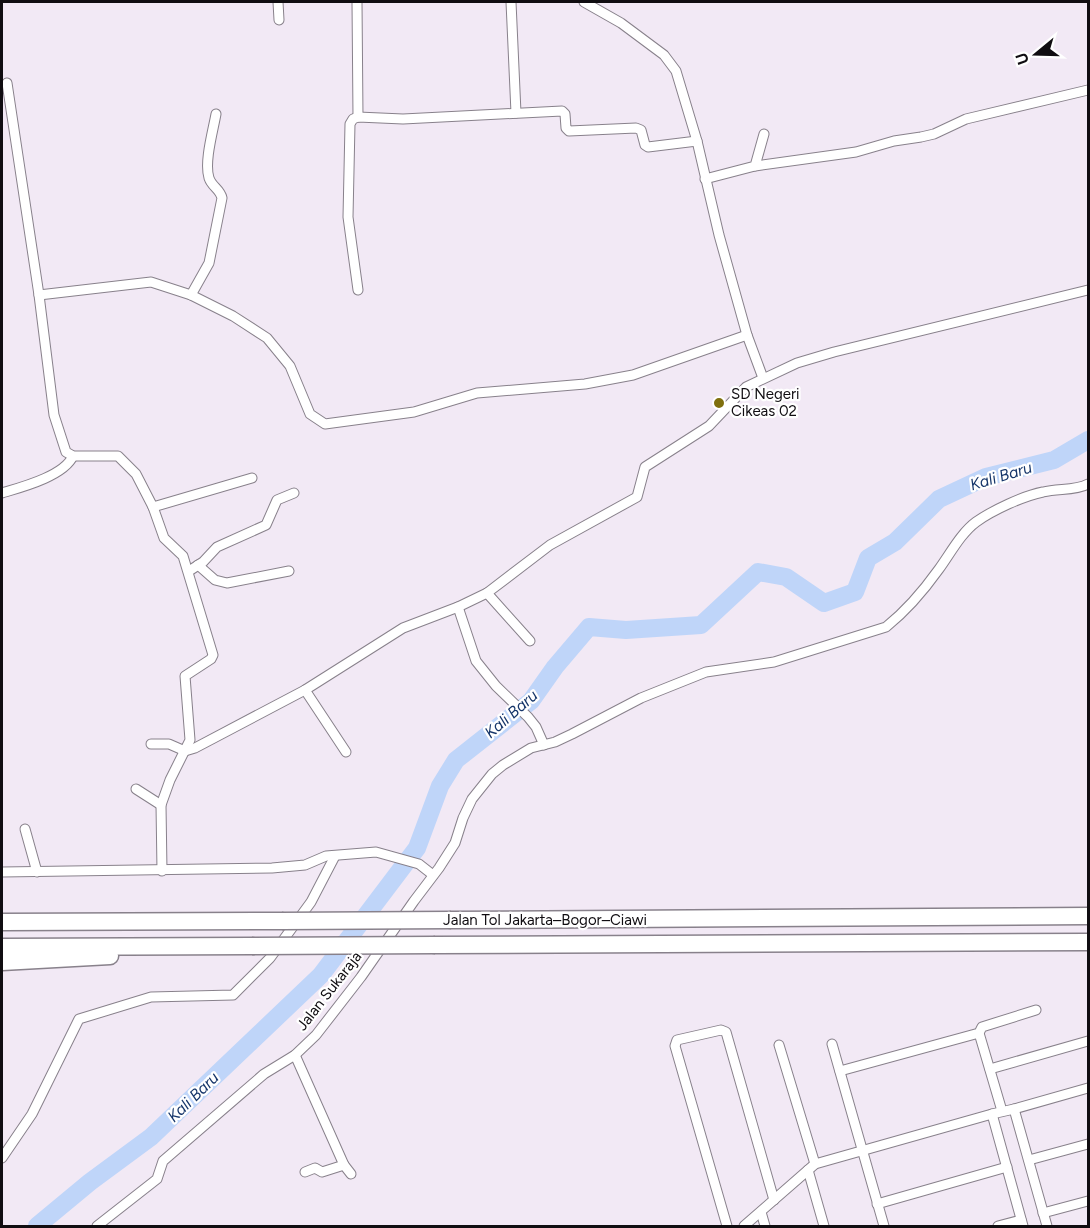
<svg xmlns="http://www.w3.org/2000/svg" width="1090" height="1228" font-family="Figtree,sans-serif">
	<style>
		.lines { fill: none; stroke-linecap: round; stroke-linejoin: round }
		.river { stroke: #bfd5f9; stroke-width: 18 }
		.street-casing { stroke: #88818b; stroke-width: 11 }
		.highway-casing { stroke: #88818b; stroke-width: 19 }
		.street { stroke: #fff; stroke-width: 9 }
		.highway { stroke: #fff; stroke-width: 16 }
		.highway-bridge-casing { stroke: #88818b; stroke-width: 19; stroke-linecap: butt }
		.highway-bridge { stroke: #fff; stroke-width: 16 }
		.poi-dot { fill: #7f6f0d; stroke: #fff; stroke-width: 2 }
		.labels { text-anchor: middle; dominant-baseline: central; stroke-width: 4.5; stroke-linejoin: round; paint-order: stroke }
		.poi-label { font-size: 15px; fill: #100d11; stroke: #fff; text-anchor: start }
		.street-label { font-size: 15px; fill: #100d11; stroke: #fff }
		.water-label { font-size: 16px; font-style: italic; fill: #16366a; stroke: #fff }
	</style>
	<rect width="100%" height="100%" fill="#f2e9f5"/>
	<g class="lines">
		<polyline class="river" points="37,1226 90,1182 151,1137 321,975 417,848 440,786 456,760 531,701 555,667 589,627 626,630 701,625 758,572 786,577 824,603 855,592 868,558 895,542 939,499 986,477 1054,460 1088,440"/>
		<g class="street-casing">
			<g id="street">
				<polyline points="278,2 279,20"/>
				<polyline points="357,2 358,117"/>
				<polyline points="511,2 516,113"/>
				<polyline points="584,2 621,23 664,55 676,71 697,141 719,235 747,335 763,378"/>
				<polyline points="7,83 39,295 54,415 66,452 73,456 118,456 136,474 153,507 164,538 183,556 213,655 211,659 185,676 190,740 170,780 161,805 162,871"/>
				<polyline points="755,166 856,152 894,141 921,137 934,134 966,119 1088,90"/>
				<polyline points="705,179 755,166 764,134"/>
				<polyline points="358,290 348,217 350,124 353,119 358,117 403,119 562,111 565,114 566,128 569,131 636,128 641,130 645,145 648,147 697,141"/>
				<polyline points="39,295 151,282 191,295 233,316 267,338 290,366 310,414 325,424 414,412 477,393 585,384 633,375 747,335"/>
				<path d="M191,295L209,263L222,198C220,189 212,187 209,178C204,162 213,131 216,114"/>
				<path d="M2,493C22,487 64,476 73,456"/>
				<polyline points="153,507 252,478"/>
				<polyline points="198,565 215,580 227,583 289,571"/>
				<polyline points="189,571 203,562 217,547 266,525 277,500 294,493"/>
				<polyline points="487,593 530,641"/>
				<polyline points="458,607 476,661 496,686 528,717 536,727 544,745"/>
				<polyline points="305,690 346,752"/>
				<polyline points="151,744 169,744 185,751 195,748 305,690 403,628 458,607 487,593 550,545 637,497 645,467 709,426 746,387 797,363 834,352 1088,290"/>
				<polyline points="136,789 161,805"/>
				<polyline points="25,829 37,872"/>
				<polyline points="2,872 272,868 305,865 326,856 376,852 419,864 433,875"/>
				<polyline points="979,1033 1002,1111"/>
				<polyline points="832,1044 884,1226"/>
				<polyline points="779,1045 815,1164"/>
				<polyline points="295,1055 344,1165 351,1174"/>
				<polyline points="990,1069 1088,1041"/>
				<polyline points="840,1071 979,1033 982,1027 1036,1010"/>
				<polyline points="1014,1109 1088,1088"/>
				<polyline points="2,1158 32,1114 79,1019 151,997 233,995 270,958 311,902 335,856"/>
				<polyline points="1029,1160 1088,1144"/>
				<polyline points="808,1170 824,1226"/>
				<polyline points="305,1172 315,1168 322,1172 344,1165"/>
				<polyline points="877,1204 1007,1167"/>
				<polyline points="761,1212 765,1226"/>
				<polyline points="1043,1213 1088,1201"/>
				<path d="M97,1226L157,1179L163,1161L264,1074L295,1055L316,1035L361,977L414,901L439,868L455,843L463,818L472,799L492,774L503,765L531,748L555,742L572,734L641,698L706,672L774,662L886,627C906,611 924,590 939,569C950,554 961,533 976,522C993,510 1023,496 1043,492C1058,488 1075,491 1088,484"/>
				<polyline points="727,1226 675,1046 677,1040 721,1030 726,1032 774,1200"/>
				<polyline points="744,1226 815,1164 992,1114"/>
				<polyline points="998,1226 1021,1220"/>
				<polyline points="1023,1226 992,1114 1014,1109 1047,1226"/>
			</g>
		</g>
		<g class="highway-casing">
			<g id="highway">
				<polyline points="451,920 1088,916"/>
				<polyline points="2,922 282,921"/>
				<polyline points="435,945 1088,942"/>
				<polyline points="2,947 252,946"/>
				<polyline points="2,962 110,956"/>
			</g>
		</g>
		<use href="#street" class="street"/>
		<use href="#highway" class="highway"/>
		<g class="highway-bridge-casing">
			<g id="highway-bridge">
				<polyline points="282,921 451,920"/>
				<polyline points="252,946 435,945"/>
			</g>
		</g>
		<use href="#highway-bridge" class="highway-bridge"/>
	</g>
	<circle class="poi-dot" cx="719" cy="403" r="6"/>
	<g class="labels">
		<g class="poi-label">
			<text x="731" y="394">SD Negeri<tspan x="731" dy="17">Cikeas 02</tspan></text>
		</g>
		<g class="street-label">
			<text x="545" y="920">Jalan Tol Jakarta–Bogor–Ciawi</text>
			<text transform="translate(329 991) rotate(-52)">Jalan Sukaraja</text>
		</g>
		<g class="water-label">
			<text transform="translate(1001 476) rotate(-17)">Kali Baru</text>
			<text transform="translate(511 714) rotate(-41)">Kali Baru</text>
			<text transform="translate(193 1097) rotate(-44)">Kali Baru</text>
		</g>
	</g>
	<rect width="1090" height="1228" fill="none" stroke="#100d11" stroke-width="6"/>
	<g transform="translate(1036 54) rotate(251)" stroke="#ffffff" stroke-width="4.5" paint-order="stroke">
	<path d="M0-4.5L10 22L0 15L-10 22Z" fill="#100d11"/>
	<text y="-9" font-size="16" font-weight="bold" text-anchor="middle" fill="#100d11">U</text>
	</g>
</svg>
